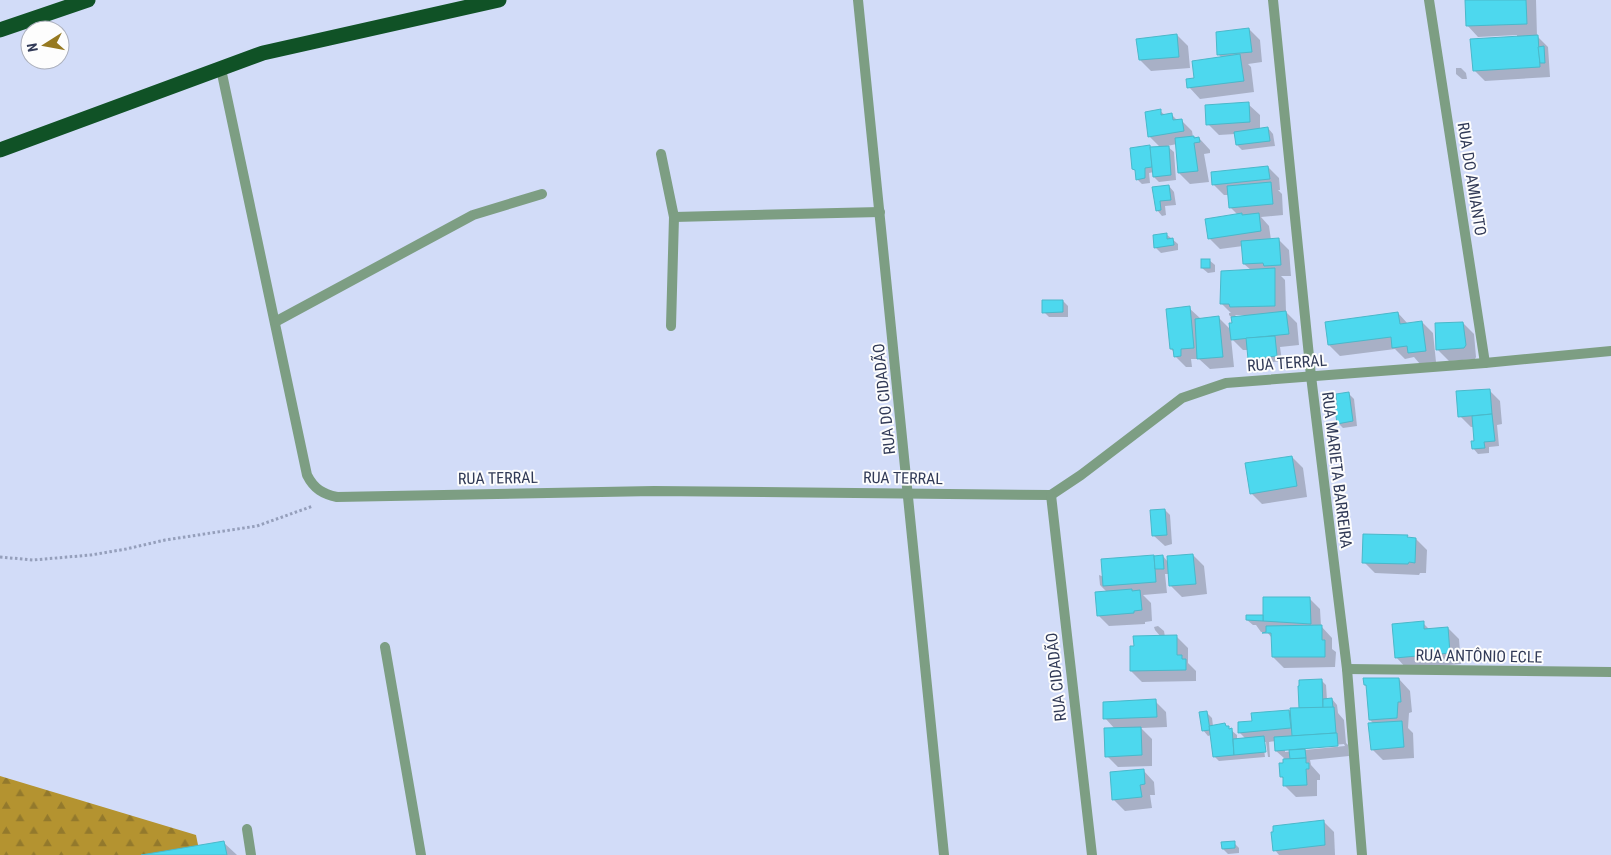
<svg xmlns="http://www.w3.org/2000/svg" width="1611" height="855" font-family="'Roboto Condensed',sans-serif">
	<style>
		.forest { fill: url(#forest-firs) }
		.shadow { fill: #0003; fill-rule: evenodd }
		.building { fill: #4dd8ee; stroke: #4ab8ca }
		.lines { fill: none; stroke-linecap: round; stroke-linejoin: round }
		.path { stroke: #959fbb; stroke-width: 3; stroke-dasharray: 2.5 2.5; stroke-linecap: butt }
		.street { stroke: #7d9e83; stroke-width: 10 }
		.highway { stroke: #105226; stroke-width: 15 }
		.labels { text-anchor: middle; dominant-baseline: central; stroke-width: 4; stroke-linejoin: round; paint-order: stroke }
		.street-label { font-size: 16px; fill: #313a57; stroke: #fdfdfd }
	</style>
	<defs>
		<pattern id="forest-firs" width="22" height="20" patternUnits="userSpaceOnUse" patternTransform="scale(1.25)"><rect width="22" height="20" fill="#b49330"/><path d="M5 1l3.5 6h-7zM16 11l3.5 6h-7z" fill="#93792c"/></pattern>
	</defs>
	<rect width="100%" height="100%" fill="#d2dcf8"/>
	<polygon class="forest" points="0,776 196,835 200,855 0,855"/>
	<g class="shadow">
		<polygon points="1466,0 1536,0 1537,36 1548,47 1550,77 1485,81 1474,70 1517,37 1517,35 1478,37 1467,25"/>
		<polygon points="1249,29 1260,40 1262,62 1248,64 1251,67 1254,92 1200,99 1189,87 1196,79 1222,58 1218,54"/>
		<polygon points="1177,35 1188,46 1190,68 1151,71 1140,60"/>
		<polygon points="1456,68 1461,68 1466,73 1467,79 1462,79 1456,74"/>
		<polygon points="1248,104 1260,115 1260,129 1268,128 1273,134 1275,146 1242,150 1237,145 1235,134 1219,135 1208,124"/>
		<polygon points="1160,111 1165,115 1171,114 1178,121 1181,120 1192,131 1193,137 1199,138 1210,150 1210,153 1204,154 1209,182 1190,184 1179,173 1177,144 1167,146 1174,152 1176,180 1159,182 1154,177 1154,172 1149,173 1150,183 1142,184 1137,179 1136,171 1134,169 1160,147 1149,136"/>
		<path d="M1268,167L1279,178L1280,190H1278L1282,194L1283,215L1261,217L1269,226L1271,240L1278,239L1289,250L1291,276H1281L1285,280L1286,312L1297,323L1299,345L1280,347L1282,361L1254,364L1249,359L1248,350H1243L1231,338L1234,367L1210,369L1199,359H1191L1192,367H1186L1175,356L1174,352L1171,349L1189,308L1201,319L1219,318L1231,330L1234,324L1233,319L1229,315V313H1231L1222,304L1251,270L1244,264L1243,246L1220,249L1209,238L1238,215L1230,207L1229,195H1224L1213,184ZM1235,315H1245V317L1238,318Z"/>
		<polygon points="1169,186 1174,192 1176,205 1165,206 1166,215 1162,216 1157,210 1154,188"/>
		<polygon points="1166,234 1178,244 1178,250 1161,253 1156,248"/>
		<polygon points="1209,260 1215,265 1215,272 1208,273 1202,268"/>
		<polygon points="1063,301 1068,306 1068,317 1049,317 1044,312"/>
		<polygon points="1398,313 1408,324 1422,322 1433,333 1436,362 1420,364 1414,357 1405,359 1395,349 1340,356 1329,345 1327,323"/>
		<polygon points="1463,323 1474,334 1476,357 1475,359 1449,361 1438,350 1436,324"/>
		<polygon points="1489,390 1500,401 1502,424 1497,425 1499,446 1489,447 1489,453 1478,454 1473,448 1475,442 1474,427 1471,427 1460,416"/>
		<polygon points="1348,393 1354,399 1357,426 1343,428 1338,423 1339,408"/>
		<polygon points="1292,457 1303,468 1307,497 1262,504 1251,493"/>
		<polygon points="1165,510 1170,515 1172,544 1165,546 1153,535"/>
		<polygon points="1365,535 1407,537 1409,539 1416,539 1427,550 1426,573 1420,573 1419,575 1375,573 1364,562"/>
		<polygon points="1193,555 1204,566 1207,594 1182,597 1171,586 1169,574 1165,574 1167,593 1143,595 1151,603 1152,621 1145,622 1145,624 1109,626 1098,615 1107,592 1100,585 1099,575 1104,577 1163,556 1168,562"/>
		<polygon points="1309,598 1320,609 1321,626 1332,638 1332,649 1336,652 1335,667 1284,668 1273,657 1272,638 1267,632 1261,632 1256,625 1253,625 1247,620 1264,617"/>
		<polygon points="1423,623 1430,630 1448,628 1459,639 1461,664 1407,669 1396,657"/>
		<polygon points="1158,626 1164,631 1165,637 1177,637 1188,648 1188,663 1196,671 1196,681 1142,682 1131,671 1161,637 1155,630 1154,627"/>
		<polygon points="1399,679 1410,691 1412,712 1409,713 1408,728 1413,733 1414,758 1383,760 1372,749 1374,724 1370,720 1368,688 1365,685"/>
		<path d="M1321,680L1326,685L1327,700L1332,699L1337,705L1338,713L1344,720L1346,743L1348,745L1349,756L1310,760L1311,765L1320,775V780H1317V796L1296,797L1285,786L1284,779L1281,776L1284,764V758L1276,751V741L1269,742L1270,757H1268L1266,742H1263L1265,757L1219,761L1214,756L1211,735L1208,736L1203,730L1207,713L1212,718L1213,726L1225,725L1237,735V740L1246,739L1239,732L1253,722L1252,714L1301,709ZM1344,744L1345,746L1305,750L1303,748ZM1295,748L1296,751L1285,752V749Z"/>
		<polygon points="1155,701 1166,712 1167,727 1141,728 1152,739 1152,766 1118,767 1107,756 1115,729 1105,718"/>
		<polygon points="1143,770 1154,782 1155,795 1150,795 1152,808 1125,811 1114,800"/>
		<polygon points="1323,821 1334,832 1335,855 1279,855 1275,850"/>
		<polygon points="223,842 237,855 149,855"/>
		<polygon points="1234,843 1239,848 1239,853 1228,854 1223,849"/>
	</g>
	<g class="building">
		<polygon points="1465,0 1526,0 1527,24 1466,26"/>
		<polygon points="1249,28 1252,52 1217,55 1216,32"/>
		<polygon points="1177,34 1179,57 1139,60 1136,39"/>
		<polygon points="1538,35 1540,67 1473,71 1470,39"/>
		<polygon points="1544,46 1545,63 1540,63 1538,47"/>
		<polygon points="1240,54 1244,81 1187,88 1186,79 1194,78 1192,61"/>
		<polygon points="1249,102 1250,122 1206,125 1205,105"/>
		<polygon points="1161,109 1161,115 1172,113 1173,120 1182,119 1184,131 1148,137 1145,112"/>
		<polygon points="1268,127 1270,141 1236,145 1234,132"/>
		<polygon points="1194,136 1194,138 1199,137 1200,142 1194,143 1198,171 1178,173 1175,138"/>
		<polygon points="1150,145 1152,167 1145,168 1145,178 1136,180 1135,170 1132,169 1130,148"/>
		<polygon points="1169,146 1171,175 1153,177 1150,147"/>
		<polygon points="1268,166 1270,179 1212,185 1211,172"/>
		<polygon points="1271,182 1273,204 1229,208 1227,186"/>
		<polygon points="1169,185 1171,200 1160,201 1161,210 1156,211 1152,187"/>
		<polygon points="1242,213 1242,215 1259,213 1261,231 1208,239 1205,219"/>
		<polygon points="1167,233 1167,239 1173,238 1174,245 1154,248 1153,235"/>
		<polygon points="1279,238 1281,265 1264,266 1263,263 1243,264 1241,241"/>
		<rect x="1201" y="259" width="9" height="9"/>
		<polygon points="1275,268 1275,306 1230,307 1229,304 1220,304 1221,271"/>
		<polygon points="1042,300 1063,300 1063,312 1042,313"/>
		<polygon points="1190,306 1194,348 1181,349 1181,356 1174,357 1173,349 1170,349 1166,309"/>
		<polygon points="1286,311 1289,334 1231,340 1229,323 1232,323 1231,317"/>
		<polygon points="1398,312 1400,324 1422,321 1426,351 1408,353 1407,346 1392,348 1391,337 1328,345 1325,322"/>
		<polygon points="1219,316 1223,357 1197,359 1195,319"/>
		<polygon points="1463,322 1466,345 1464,348 1436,350 1435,323"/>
		<polygon points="1275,336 1277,356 1248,359 1246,338"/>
		<polygon points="1490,389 1492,414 1458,417 1456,391"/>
		<polygon points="1349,392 1353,421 1337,424 1335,407 1337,407 1336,394"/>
		<polygon points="1492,414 1495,441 1484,442 1485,448 1472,449 1471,441 1474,441 1472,416"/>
		<polygon points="1292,456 1297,486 1250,494 1245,463"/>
		<polygon points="1165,509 1167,535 1152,536 1150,510"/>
		<polygon points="1363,534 1408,535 1407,537 1416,538 1415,563 1409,562 1408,564 1362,563"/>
		<polygon points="1193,554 1196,584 1169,586 1167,556"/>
		<polygon points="1154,555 1156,582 1103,586 1101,559"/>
		<polygon points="1163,555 1164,569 1155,569 1154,556"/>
		<polygon points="1132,589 1132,591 1140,590 1142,610 1134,611 1134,613 1097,616 1095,592"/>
		<polygon points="1263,597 1310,597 1311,624 1263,621"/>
		<polygon points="1246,615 1263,615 1263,621 1246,620"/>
		<polygon points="1424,621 1424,629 1448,627 1450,653 1395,658 1392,624"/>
		<polygon points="1322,625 1322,640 1325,640 1325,657 1272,657 1271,633 1262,633 1266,632 1266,626"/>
		<polygon points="1177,635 1177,655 1182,655 1182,659 1186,659 1186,670 1130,671 1130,646 1134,646 1133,636"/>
		<polygon points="1363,678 1399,678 1401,702 1398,702 1397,718 1369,720 1366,685 1364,685"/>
		<polygon points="1322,679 1323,708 1299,708 1298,686 1299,686 1299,680"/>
		<polygon points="1332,698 1333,708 1323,708 1323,699"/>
		<polygon points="1156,699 1157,717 1103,719 1103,702"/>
		<polygon points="1334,707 1336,733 1292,736 1290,708"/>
		<polygon points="1289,710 1291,728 1238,733 1238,722 1252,721 1251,713"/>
		<polygon points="1207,711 1210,730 1202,731 1199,712"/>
		<polygon points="1402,721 1404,747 1371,750 1368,723"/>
		<polygon points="1225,723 1226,726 1229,726 1229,729 1232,728 1234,755 1213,757 1209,726"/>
		<polygon points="1141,727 1142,755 1105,757 1104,728"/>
		<polygon points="1336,733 1337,733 1338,746 1275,751 1274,737"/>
		<polygon points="1264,736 1266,752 1234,755 1233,739"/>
		<polygon points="1305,749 1306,758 1290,759 1289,750"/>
		<polygon points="1306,758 1306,763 1309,763 1309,769 1306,769 1307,785 1283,786 1283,777 1280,777 1279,763 1283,763 1283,759"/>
		<polygon points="1144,769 1145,784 1140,785 1142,797 1112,800 1110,772"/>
		<polygon points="1324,820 1325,845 1273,851 1271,832 1273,832 1273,826"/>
		<polygon points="224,841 227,855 141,855"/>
		<polygon points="1235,841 1235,848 1222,849 1221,842"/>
	</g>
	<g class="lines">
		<polyline class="path" points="0,557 33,560 91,555 126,549 165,540 257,526 313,506"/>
		<g class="street">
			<polyline points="858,0 944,855"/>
			<polyline points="1273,0 1311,376 1347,669 1362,855"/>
			<polyline points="1429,0 1485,363"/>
			<path d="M221,69L307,475C314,489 323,494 337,497L654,491L1051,495L1081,475L1182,398L1226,383L1485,363L1611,351"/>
			<polyline points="661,154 674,217 671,326"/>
			<polyline points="674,217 880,212"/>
			<polyline points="275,322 473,215 542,194"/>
			<polyline points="1051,495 1092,855"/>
			<polyline points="385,647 421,855"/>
			<polyline points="1347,669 1611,672"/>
			<polyline points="247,829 251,855"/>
		</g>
		<g class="highway">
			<polyline points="0,30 88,0"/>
			<polyline points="0,150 263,53 499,0"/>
		</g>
	</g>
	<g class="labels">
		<g class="street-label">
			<text transform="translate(1472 179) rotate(81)">RUA DO AMIANTO</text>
			<text transform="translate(1287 363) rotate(-4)">RUA TERRAL</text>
			<text transform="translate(884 399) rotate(-96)">RUA DO CIDADÃO</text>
			<text transform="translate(1337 470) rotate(83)">RUA MARIETA BARREIRA</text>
			<text transform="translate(498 478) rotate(-1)">RUA TERRAL</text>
			<text transform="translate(903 478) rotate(1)">RUA TERRAL</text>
			<text transform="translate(1479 656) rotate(1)">RUA ANTÔNIO ECLE</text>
			<text transform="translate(1056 677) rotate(-96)">RUA CIDADÃO</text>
		</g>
	</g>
	<g transform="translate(45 45) rotate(259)"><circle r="24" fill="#fdfdfd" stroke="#abafbb"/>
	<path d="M0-4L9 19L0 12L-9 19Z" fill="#967921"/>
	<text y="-8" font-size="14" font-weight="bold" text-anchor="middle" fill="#313a57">N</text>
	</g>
</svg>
